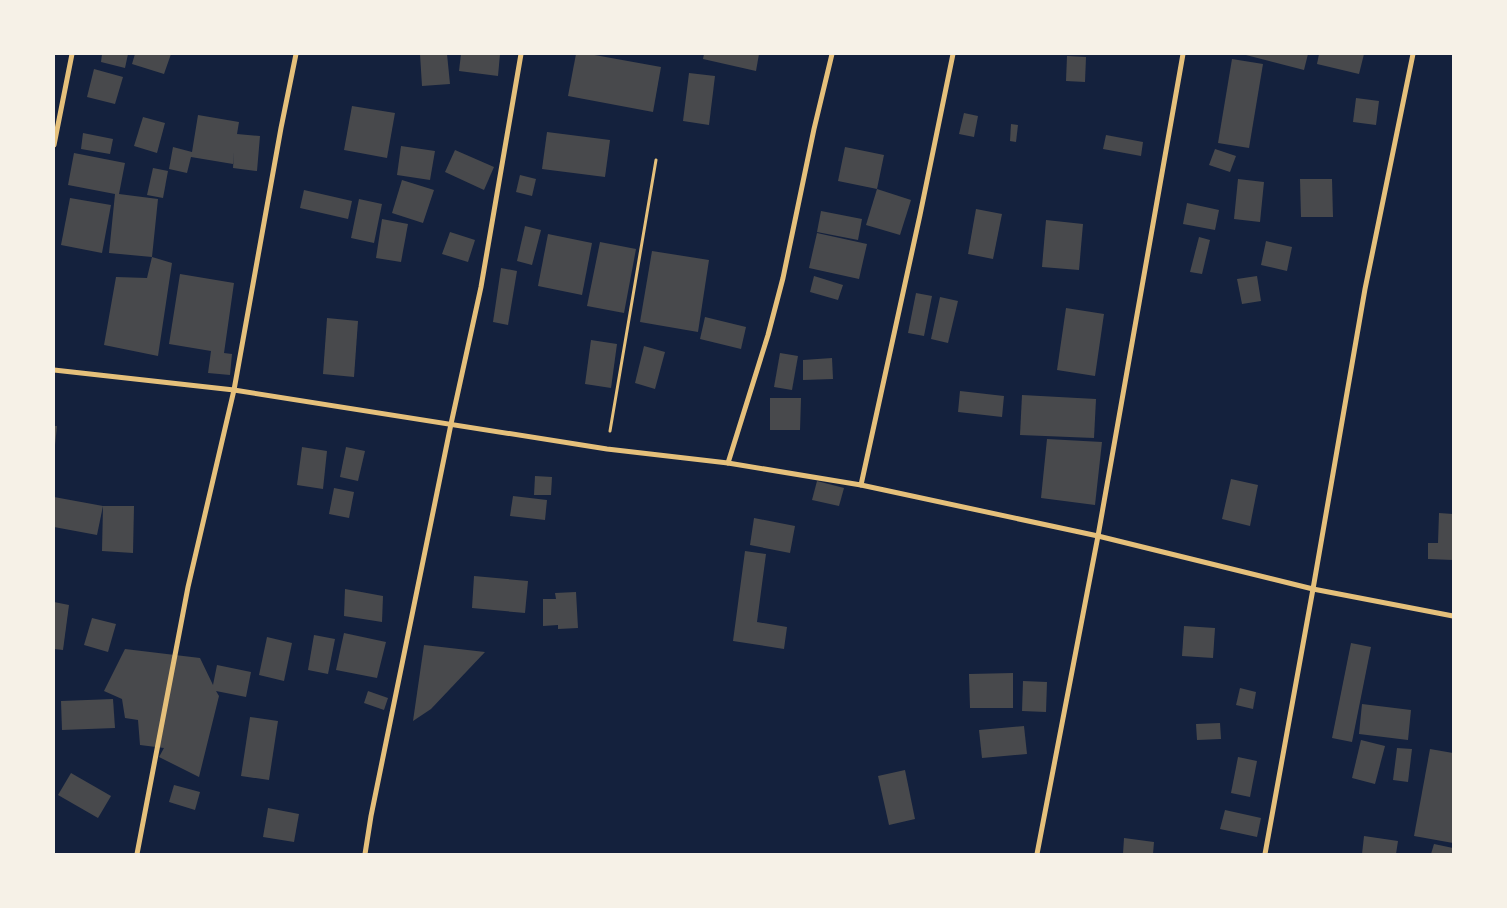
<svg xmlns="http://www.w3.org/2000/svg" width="1507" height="908" font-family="'Titillium Web',sans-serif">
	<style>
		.building { fill: #48494c }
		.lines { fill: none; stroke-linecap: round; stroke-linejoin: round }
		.path { stroke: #e5c07b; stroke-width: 3 }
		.minor { stroke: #e5c07b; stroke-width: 5 }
	</style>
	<rect width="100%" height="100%" fill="#14213d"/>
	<g class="building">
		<polygon points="102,54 128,54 125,68 101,62"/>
		<polygon points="135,54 171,54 164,74 132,64"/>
		<polygon points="420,54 447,54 450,84 422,86"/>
		<polygon points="461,54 500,54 498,76 459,71"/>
		<polygon points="576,54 589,54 661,67 653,112 568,96"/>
		<polygon points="704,54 759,54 756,71 703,59"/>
		<polygon points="1242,54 1308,54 1304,70"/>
		<polygon points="1319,54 1364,54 1359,74 1317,64"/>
		<polygon points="1067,56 1086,57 1085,82 1066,81"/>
		<polygon points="1232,59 1263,64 1249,148 1218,143"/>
		<polygon points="94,69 123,77 115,104 87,97"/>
		<polygon points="689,73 715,76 709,125 683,121"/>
		<polygon points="1356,98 1379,101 1376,125 1353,122"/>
		<polygon points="352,106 395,113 387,158 344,150"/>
		<polygon points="964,113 978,116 974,137 959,134"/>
		<polygon points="198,115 239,122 237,134 260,136 257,171 233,168 234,152 233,164 191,157 187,173 169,169 173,147 192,152"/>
		<polygon points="143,117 165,123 157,153 134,146"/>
		<polygon points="1011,124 1018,125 1016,142 1010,141"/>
		<polygon points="547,132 610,140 605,177 542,169"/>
		<polygon points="83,133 113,139 110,154 81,149"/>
		<polygon points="1106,135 1143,142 1141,156 1103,149"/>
		<polygon points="401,146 435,151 430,180 397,175"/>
		<polygon points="845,147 884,155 877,189 838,181"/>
		<polygon points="1215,149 1236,156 1230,172 1209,165"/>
		<polygon points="455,150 494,167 484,190 445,172"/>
		<polygon points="74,153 125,163 119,194 158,199 152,257 109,253 115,194 68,185"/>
		<polygon points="153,168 168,171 163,198 147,195"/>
		<polygon points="520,175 536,179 532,196 516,192"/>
		<polygon points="1238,179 1264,182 1260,222 1234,219"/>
		<polygon points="1300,179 1332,179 1333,217 1301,217"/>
		<polygon points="402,180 434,190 423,223 392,213"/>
		<polygon points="877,189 911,200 900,235 866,225"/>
		<polygon points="304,190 352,201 348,219 300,208"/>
		<polygon points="70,198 111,205 102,253 61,245"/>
		<polygon points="359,199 382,204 374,243 351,238"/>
		<polygon points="1187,203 1219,210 1215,230 1183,224"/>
		<polygon points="976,209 1002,214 993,259 968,254"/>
		<polygon points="821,211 862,219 858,240 817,232"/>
		<polygon points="382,219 408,224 401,262 376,258"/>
		<polygon points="1046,220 1083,224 1079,270 1042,267"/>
		<polygon points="525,226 541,230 532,265 517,261"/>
		<polygon points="450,232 475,240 468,262 442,254"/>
		<polygon points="817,233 867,244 859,279 809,268"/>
		<polygon points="548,234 592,243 582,295 538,286"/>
		<polygon points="1199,237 1210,240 1202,274 1190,272"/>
		<polygon points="1266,241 1292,247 1287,271 1261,265"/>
		<polygon points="600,242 636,249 624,313 587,306"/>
		<polygon points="652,251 709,260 698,332 640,322"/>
		<polygon points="152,257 172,263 158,356 104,345 116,277 147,278"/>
		<polygon points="501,268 517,271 508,325 493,322"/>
		<polygon points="180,274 234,283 224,353 232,354 230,375 208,373 211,351 169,344"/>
		<polygon points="814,276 843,285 838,300 810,292"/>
		<polygon points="1257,276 1261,301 1242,304 1237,279"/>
		<polygon points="916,293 932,296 924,336 908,333"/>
		<polygon points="940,297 958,301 948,343 931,339"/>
		<polygon points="1066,308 1104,314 1095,376 1057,370"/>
		<polygon points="705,317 746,327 741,349 700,339"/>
		<polygon points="327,318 358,321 354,377 323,374"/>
		<polygon points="591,340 617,344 611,388 585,384"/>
		<polygon points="644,346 665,352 655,389 635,383"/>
		<polygon points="780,353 798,356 792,390 774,387"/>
		<polygon points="832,358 833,379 803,380 803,360"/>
		<polygon points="960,391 1004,396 1002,417 958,412"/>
		<polygon points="1022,395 1096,399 1094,438 1020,435"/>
		<polygon points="770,398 801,398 800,430 770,430"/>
		<polygon points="54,426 57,426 55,445 54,445"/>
		<polygon points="1047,439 1102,442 1095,505 1041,498"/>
		<polygon points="302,447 327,451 323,489 297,485"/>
		<polygon points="346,447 365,451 358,481 340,477"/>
		<polygon points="535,476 552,477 551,495 534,495"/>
		<polygon points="1231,479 1258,485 1250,526 1222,519"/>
		<polygon points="817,481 844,488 839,506 812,500"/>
		<polygon points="334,488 354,492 349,518 329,514"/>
		<polygon points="513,496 547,500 545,520 510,516"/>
		<polygon points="54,497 103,506 97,535 54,527"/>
		<polygon points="103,506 134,506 133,553 102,551"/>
		<polygon points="1439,513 1453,514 1453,560 1428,559 1428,543 1438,543"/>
		<polygon points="754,518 795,526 790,553 750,545"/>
		<polygon points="745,551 766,554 757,622 787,627 784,649 733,641"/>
		<polygon points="474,576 528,581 525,613 472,608"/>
		<polygon points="345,589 383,596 382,622 344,616"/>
		<polygon points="576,592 578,628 558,629 558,625 543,626 543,599 556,599 555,593"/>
		<polygon points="54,602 69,605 63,650 54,649"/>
		<polygon points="92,618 116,624 108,652 84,645"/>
		<polygon points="1184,626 1215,628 1213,658 1182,656"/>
		<polygon points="344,633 386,642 377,678 336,670"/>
		<polygon points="314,635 335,639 328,674 308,670"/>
		<polygon points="267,637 292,643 284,681 259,675"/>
		<polygon points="1351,643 1371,647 1352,742 1332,738"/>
		<polygon points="424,645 485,652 431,709 413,721"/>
		<polygon points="125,649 200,658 213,685 217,665 251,672 246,697 216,691 219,696 199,777 159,757 164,748 140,745 138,720 125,718 122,699 104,691"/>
		<polygon points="1013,673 1013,708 970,708 969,674"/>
		<polygon points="1023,681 1047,682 1046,712 1022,711"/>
		<polygon points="1240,688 1256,692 1253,709 1236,705"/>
		<polygon points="368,691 388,698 384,710 364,703"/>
		<polygon points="113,699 115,728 62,730 61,701"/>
		<polygon points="1362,704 1411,710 1408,740 1359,734"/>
		<polygon points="250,717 278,721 269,780 241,776"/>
		<polygon points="1220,723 1221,739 1197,740 1196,724"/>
		<polygon points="1024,726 1027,754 982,758 979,730"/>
		<polygon points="1361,740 1385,746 1375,784 1352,778"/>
		<polygon points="1397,748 1412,749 1408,782 1393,780"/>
		<polygon points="1430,749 1453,753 1453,843 1414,836"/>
		<polygon points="1238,757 1257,761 1250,797 1231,793"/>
		<polygon points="905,770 915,819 889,825 878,776"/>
		<polygon points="71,773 111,796 98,818 58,795"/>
		<polygon points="174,785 200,792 195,810 169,802"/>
		<polygon points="268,808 299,814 294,842 263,837"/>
		<polygon points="1225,810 1261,818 1257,837 1220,829"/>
		<polygon points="1364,836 1398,841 1396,854 1362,854"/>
		<polygon points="1124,838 1154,842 1153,854 1123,854"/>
		<polygon points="1434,844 1453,848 1453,854 1431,854"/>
	</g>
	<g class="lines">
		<polyline class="path" points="610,431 656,160"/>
		<g class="minor">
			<polyline points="54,145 72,54"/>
			<polyline points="54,370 234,390 607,449 728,463 861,485 1098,536 1313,589 1453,616"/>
			<polyline points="728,463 768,335 783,278 814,129 832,54"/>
			<polyline points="861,485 920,215 953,54"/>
			<polyline points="137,854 188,587 234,390 281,128 296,54"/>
			<polyline points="365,854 371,816 451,424 481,287 521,54"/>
			<polyline points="1037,854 1098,536 1183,54"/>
			<polyline points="1265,854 1313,589 1365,289 1413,54"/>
		</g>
	</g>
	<rect width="1507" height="908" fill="none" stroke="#f6f1e7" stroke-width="110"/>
</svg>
